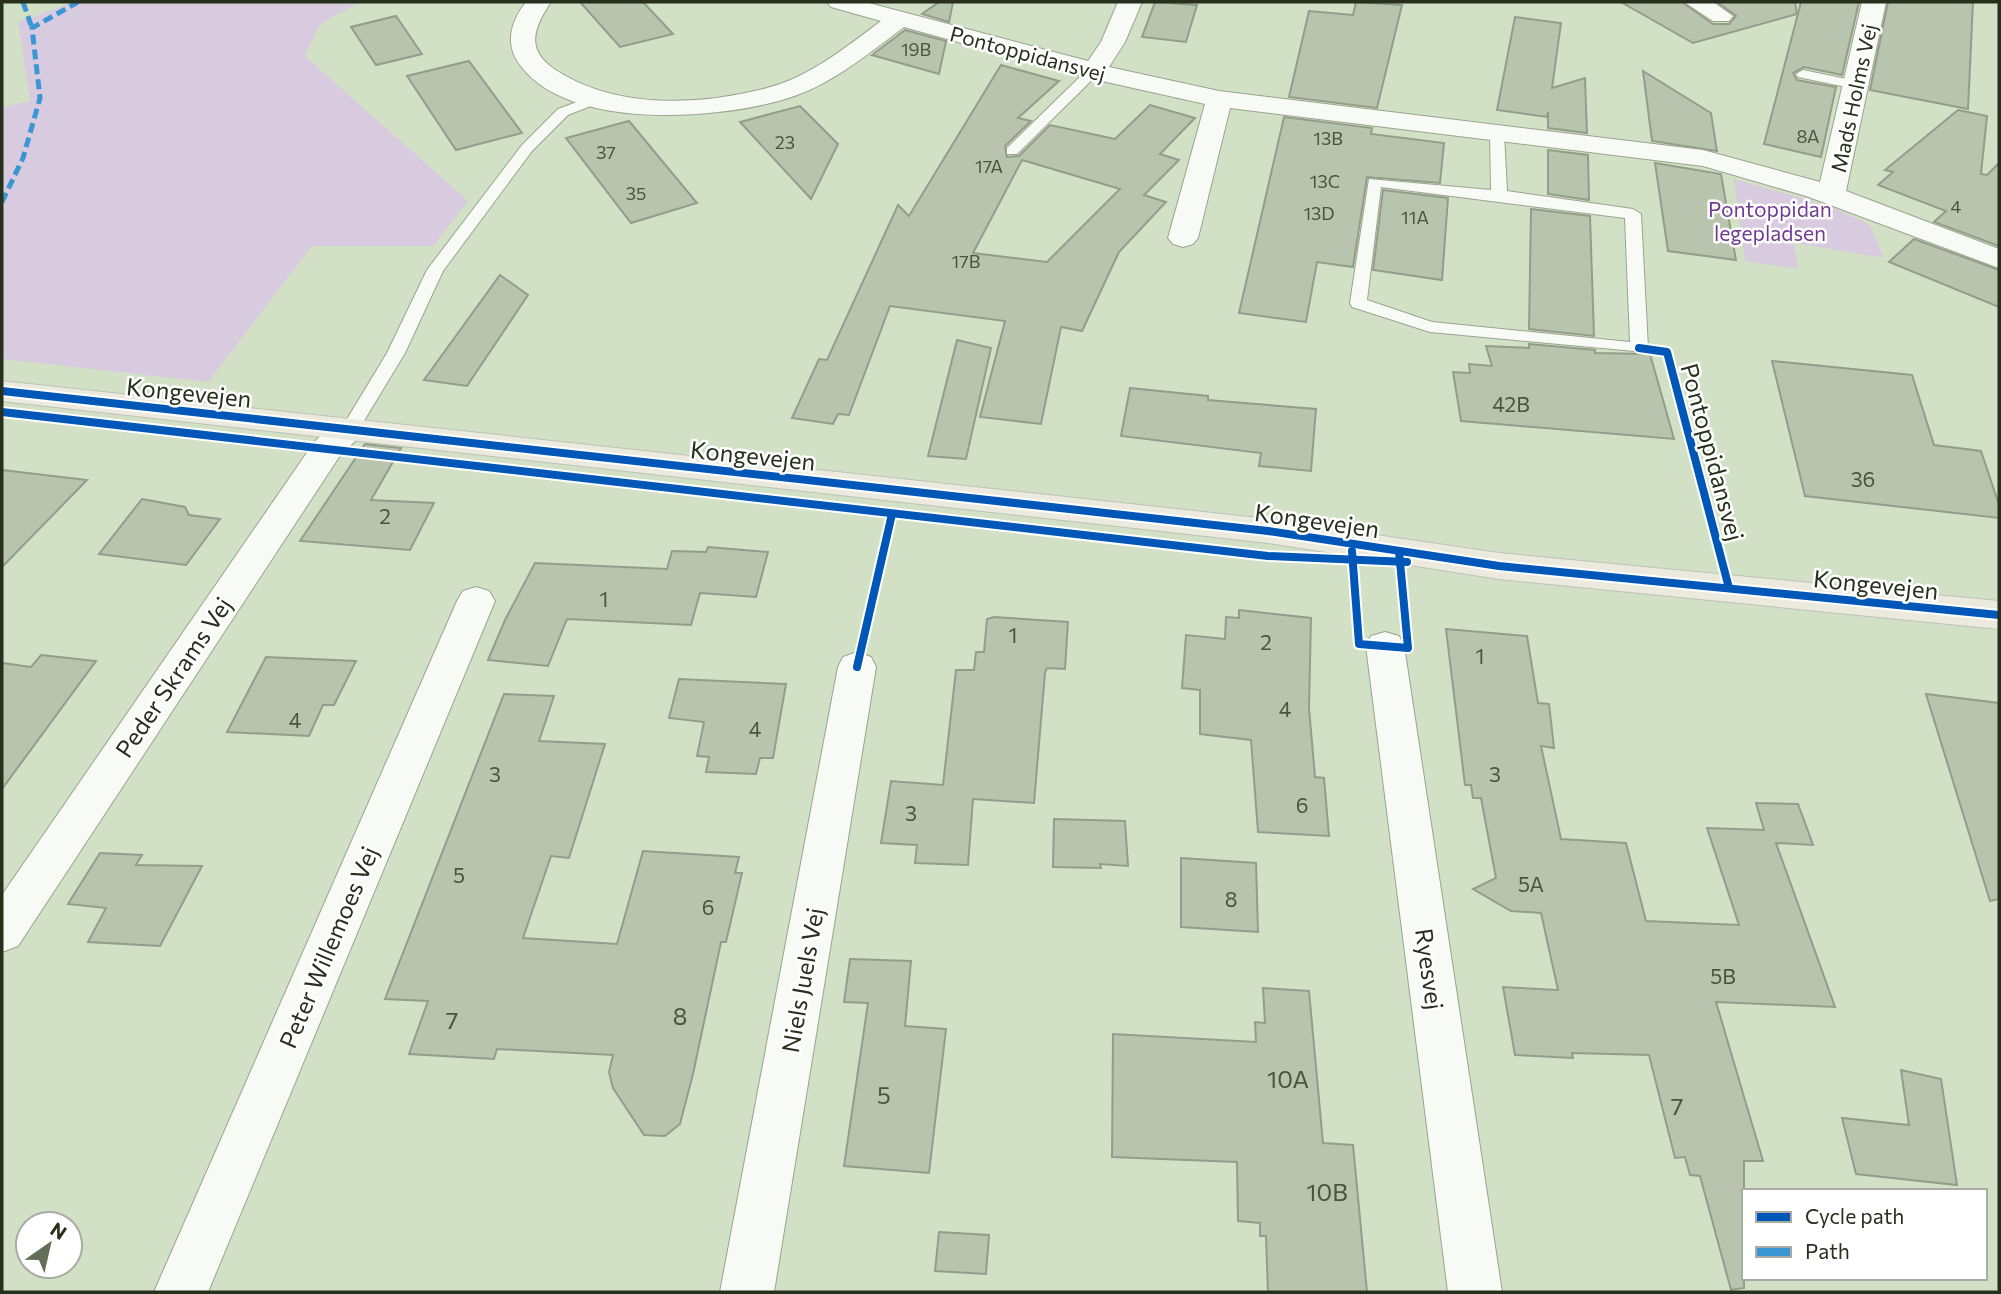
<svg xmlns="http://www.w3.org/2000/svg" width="2001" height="1294" font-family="Commissioner,sans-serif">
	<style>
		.green { fill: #d8cbdf }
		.building { fill: #b8c4ad; stroke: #939e88; stroke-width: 2; fill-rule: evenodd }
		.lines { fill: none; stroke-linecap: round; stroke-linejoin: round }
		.lane-casing { stroke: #99a48f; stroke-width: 2 }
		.street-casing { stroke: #99a48f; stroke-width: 2 }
		.primary-casing { stroke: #bcc3b5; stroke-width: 2 }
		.lane { fill: #f8faf6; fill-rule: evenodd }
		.street { fill: #f8faf6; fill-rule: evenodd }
		.primary { fill: #ece9de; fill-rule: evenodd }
		.quiet { stroke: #3b97d4; stroke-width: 5; stroke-dasharray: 10 5; stroke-linecap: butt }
		.cycleway-casing { stroke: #fff; stroke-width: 12 }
		.cycleway { stroke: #0057b8; stroke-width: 8 }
		.labels { text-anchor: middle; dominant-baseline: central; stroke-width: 5; stroke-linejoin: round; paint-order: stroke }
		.far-number-label { font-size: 18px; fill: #4a5540 }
		.far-street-label { font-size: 21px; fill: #26301c; stroke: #fff }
		.far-park-label { font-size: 21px; fill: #703a91; stroke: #fff }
		.number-label { font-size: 21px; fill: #4a5540 }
		.street-label { font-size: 24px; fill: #26301c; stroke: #fff }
		.near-number-label { font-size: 24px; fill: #4a5540 }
	</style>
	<rect width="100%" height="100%" fill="#d2e1c5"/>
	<g class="green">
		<polygon points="73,2 360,2 320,24 305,56 468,201 433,246 312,246 208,382 2,359 2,107 30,101 18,22"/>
		<polygon points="1734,179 1826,205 1869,224 1884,258 1794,243 1798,269 1745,261"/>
	</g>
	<g class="building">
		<polygon points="580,2 643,2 673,34 620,47"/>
		<polygon points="939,2 953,2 949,22 922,14"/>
		<polygon points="1155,2 1197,5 1186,42 1142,37"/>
		<polygon points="1356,2 1402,5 1377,108 1289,97 1309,11 1353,15"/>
		<polygon points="1621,2 1682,2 1713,24 1729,24 1736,16 1717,2 1795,2 1797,14 1693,43"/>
		<polygon points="1801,2 1859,2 1842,75 1804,67 1793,73 1797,80 1836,87 1821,157 1764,144"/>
		<polygon points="1888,2 1973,2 1968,109 1870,90"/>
		<polygon points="396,16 422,54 376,65 351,27"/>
		<polygon points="1515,17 1561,23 1552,88 1585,78 1587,133 1548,128 1548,112 1547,117 1497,110"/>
		<polygon points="905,30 946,41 939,74 872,55"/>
		<polygon points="469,61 522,133 456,150 407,76"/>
		<path d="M1001,65L1059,81L1018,118L1031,121L1005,146L1007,157L1019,156L1050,125L1115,139L1150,105L1195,118L1160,154L1179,160L1144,195L1166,202L1119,252L1082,331L1061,327L1041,424L980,417L1005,321L890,306L849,415L838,414L833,424L792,418L819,359L827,360L898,205L909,216ZM1022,160L1120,189L1047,262L973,253Z"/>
		<polygon points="1643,71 1711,113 1717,151 1652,141"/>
		<polygon points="800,106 838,144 811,199 740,122"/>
		<polygon points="1958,110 1987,116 1981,174 1987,175 1999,163 1999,246 1934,222 1946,211 1878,185 1893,172 1885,170"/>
		<polygon points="1284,117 1372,128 1371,134 1444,143 1440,183 1367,177 1353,267 1317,262 1306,322 1239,313"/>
		<polygon points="629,121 697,203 631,223 566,138"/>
		<polygon points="1548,150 1588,155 1589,200 1548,194"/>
		<polygon points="1655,163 1721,174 1736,260 1668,251"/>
		<polygon points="1383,190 1448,198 1442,280 1373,270"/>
		<polygon points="1531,209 1590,216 1594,336 1529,329"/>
		<polygon points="1914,239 1999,270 1999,307 1889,262"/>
		<polygon points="500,275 528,295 467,386 424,380"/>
		<polygon points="957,340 991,348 966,459 928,456"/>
		<polygon points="1529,344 1595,350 1595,353 1650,354 1674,439 1461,421 1453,372 1470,373 1469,364 1492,366 1486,346 1529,348"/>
		<polygon points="1772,361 1912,375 1934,445 1981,451 1999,505 1999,518 1805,496"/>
		<polygon points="1130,388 1208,396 1208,400 1316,409 1311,471 1259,466 1261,453 1121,436"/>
		<polygon points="365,444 401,448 371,500 434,503 410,550 300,541"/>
		<polygon points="2,470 87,480 2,567"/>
		<polygon points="142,499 185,507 189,515 220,519 186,565 99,554"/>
		<polygon points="708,547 768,552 756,597 700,593 691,625 567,619 548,666 488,660 505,620 535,563 667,569 672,551 706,552"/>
		<polygon points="1239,610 1311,618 1309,708 1315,777 1324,778 1329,836 1258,832 1251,740 1200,734 1200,690 1182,688 1186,635 1225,639 1226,617 1239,618"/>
		<polygon points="994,617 1068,622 1065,669 1047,668 1045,673 1034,803 973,799 968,865 915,863 917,845 881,843 891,781 943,785 956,670 974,670 976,652 984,652 987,619"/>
		<polygon points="1446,629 1527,636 1538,703 1549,704 1554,748 1541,746 1561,839 1626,843 1646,921 1739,925 1707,828 1764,830 1756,803 1798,804 1813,845 1776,843 1835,1007 1716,1002 1763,1161 1744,1161 1744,1288 1731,1290 1700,1176 1690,1175 1685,1157 1675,1158 1649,1055 1572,1053 1573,1058 1515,1055 1503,987 1558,990 1541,913 1511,911 1473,889 1496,878 1481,798 1473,798 1471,785 1465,785"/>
		<polygon points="41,655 96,661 2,789 2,663 31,667"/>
		<polygon points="266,657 356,661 334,705 323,705 309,736 227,732"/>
		<polygon points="679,679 786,684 773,758 760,758 756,774 706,772 709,757 697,756 704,722 669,718"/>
		<polygon points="504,694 554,696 539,741 605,744 569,858 551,856 523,938 617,944 643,851 739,857 735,873 742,873 726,942 721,942 693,1074 680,1124 665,1136 644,1135 613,1088 609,1072 613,1055 497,1049 494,1059 409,1054 428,1001 385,999"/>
		<polygon points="1926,694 1999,703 1999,899 1990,901"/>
		<polygon points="1054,819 1125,821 1128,866 1100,864 1101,868 1053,867"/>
		<polygon points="100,853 142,855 136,865 202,866 160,946 88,942 106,908 68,904"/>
		<polygon points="1181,858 1256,863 1258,932 1181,927"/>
		<polygon points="850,959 911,961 905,1026 946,1029 929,1173 844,1166 868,1003 844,1002"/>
		<polygon points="1263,988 1309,991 1323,1143 1353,1145 1367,1292 1268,1292 1266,1236 1260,1236 1260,1223 1238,1221 1237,1162 1112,1157 1113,1034 1256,1042 1255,1022 1265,1023"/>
		<polygon points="1901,1070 1941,1079 1957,1185 1856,1174 1842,1118 1909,1125"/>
		<polygon points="939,1232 989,1235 986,1274 935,1271"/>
	</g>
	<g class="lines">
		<g class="lane-casing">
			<g id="lane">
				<polygon points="1088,69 1100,72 1017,154 1007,154 1007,148"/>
				<polygon points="1803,70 1861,82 1863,85 1856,89 1798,77 1796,74"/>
				<polygon points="596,95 601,96 601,102 568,115 532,151 443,271 405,353 359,429 350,435 344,433 341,429 387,353 427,270 522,145 558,109"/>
				<path d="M1497,130L1504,134L1507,191L1633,209L1641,214L1648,348L1645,352L1430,332L1352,307L1350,303L1369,179L1491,190L1490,134ZM1381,187L1625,218L1630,342L1432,322L1367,300Z"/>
			</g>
		</g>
		<g class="street-casing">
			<g id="street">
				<path d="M526,2H551C529,34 527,55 564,75C623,109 702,105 767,88C810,77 846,47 881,21L831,7L827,2H865L1088,61L1101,42L1118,2H1142L1125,42L1109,67L1219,91L1703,150L1820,182L1862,2H1886L1846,191L1999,249V268L1806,196L1703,166L1230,108L1198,238L1193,244L1183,247L1173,244L1168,238L1205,104L1084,77L904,27C865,56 829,87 782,100C713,120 567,130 520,65C504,44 511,21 526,2Z"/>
				<polygon points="1684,2 1713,2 1733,16 1729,21 1713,21"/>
				<polygon points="350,418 362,421 367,429 339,457 18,946 2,952 2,895 315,441 338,421"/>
				<polygon points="476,587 489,591 495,601 208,1292 154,1292 457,601 463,591"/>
				<polygon points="1385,632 1399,636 1404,646 1502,1292 1448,1292 1366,646 1371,636"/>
				<polygon points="857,652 871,657 876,667 774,1292 720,1292 838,667 843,657"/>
			</g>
		</g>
		<g class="primary-casing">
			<polygon id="primary" points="2,381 1268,519 1499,553 1999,601 1999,629 1499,579 1268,543 2,401"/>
		</g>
		<use href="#lane" class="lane"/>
		<use href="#street" class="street"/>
		<use href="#primary" class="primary"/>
		<g class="quiet">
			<polyline points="23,2 32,28"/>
			<polyline points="2,202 23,158 40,98 32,28 78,2"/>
		</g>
		<g class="cycleway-casing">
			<g id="cycleway">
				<polyline points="1639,348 1667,352 1729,588"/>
				<polyline points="2,391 1268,531 1499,566 1999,615"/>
				<polyline points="2,412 1268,556 1407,562"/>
				<polyline points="1352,551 1359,644 1408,648 1399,551"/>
				<polyline points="857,667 892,514"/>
			</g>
		</g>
		<use href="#cycleway" class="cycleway"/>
	</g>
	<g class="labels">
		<g class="far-number-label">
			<text x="916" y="49">19B</text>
			<text x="1808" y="136">8A</text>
			<text x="1328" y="138">13B</text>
			<text x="785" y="142">23</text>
			<text x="606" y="152">37</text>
			<text x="989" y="166">17A</text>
			<text x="1325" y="181">13C</text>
			<text x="636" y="193">35</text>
			<text x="1956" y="206">4</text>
			<text x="1319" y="213">13D</text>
			<text x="1415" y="217">11A</text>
			<text x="966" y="261">17B</text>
		</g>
		<g class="far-street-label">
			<text transform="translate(1028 53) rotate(15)">Pontoppidansvej</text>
			<text transform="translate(1853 98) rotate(-78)">Mads Holms Vej</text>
		</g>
		<g class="far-park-label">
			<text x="1770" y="208">Pontoppidan<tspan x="1770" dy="24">legepladsen</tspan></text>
		</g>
		<g class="number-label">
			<text x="1511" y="403">42B</text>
			<text x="1863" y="478">36</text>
			<text x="385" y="515">2</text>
			<text x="604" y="598">1</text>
			<text x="1013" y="634">1</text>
			<text x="1266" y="641">2</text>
			<text x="1480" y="655">1</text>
			<text x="1285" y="708">4</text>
			<text x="295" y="719">4</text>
			<text x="755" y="728">4</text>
			<text x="495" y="773">3</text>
			<text x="1495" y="773">3</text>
			<text x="1302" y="804">6</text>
			<text x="911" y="812">3</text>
			<text x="459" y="874">5</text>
			<text x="1531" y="883">5A</text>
			<text x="1231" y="898">8</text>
			<text x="708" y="906">6</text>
			<text x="1723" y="975">5B</text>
		</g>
		<g class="street-label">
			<text transform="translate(189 392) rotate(6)">Kongevejen</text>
			<text transform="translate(1713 452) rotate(75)">Pontoppidansvej</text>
			<text transform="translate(753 455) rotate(6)">Kongevejen</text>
			<text transform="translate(1317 520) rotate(8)">Kongevejen</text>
			<text transform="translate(1876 584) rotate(6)">Kongevejen</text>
			<text transform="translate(173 677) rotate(-56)">Peder Skrams Vej</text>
			<text transform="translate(328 947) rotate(-67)">Peter Willemoes Vej</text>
			<text transform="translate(1430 969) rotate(82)">Ryesvej</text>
			<text transform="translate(802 980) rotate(-80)">Niels Juels Vej</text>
		</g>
		<g class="near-number-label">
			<text x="680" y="1015">8</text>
			<text x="452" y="1019">7</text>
			<text x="1288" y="1078">10A</text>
			<text x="884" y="1094">5</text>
			<text x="1677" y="1105">7</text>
			<text x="1327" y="1191">10B</text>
		</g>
	</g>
	<rect width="2001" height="1294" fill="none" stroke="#26301c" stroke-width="7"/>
	<rect x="1742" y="1189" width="245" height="91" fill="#ffffff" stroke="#a8aca4" stroke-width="2"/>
	<rect x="1756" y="1212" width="35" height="10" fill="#0057b8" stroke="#a8aca4" stroke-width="2"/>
	<text x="1805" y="1224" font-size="21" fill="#26301c">Cycle path</text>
	<rect x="1756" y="1247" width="35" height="10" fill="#3b97d4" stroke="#a8aca4" stroke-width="2"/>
	<text x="1805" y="1259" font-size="21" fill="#26301c">Path</text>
	<g transform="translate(49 1245) rotate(34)"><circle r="33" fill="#ffffff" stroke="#a8aca4" stroke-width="2"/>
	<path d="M0-5L12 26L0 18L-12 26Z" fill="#626e57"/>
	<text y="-10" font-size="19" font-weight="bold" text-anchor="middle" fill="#26301c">N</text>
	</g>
</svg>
